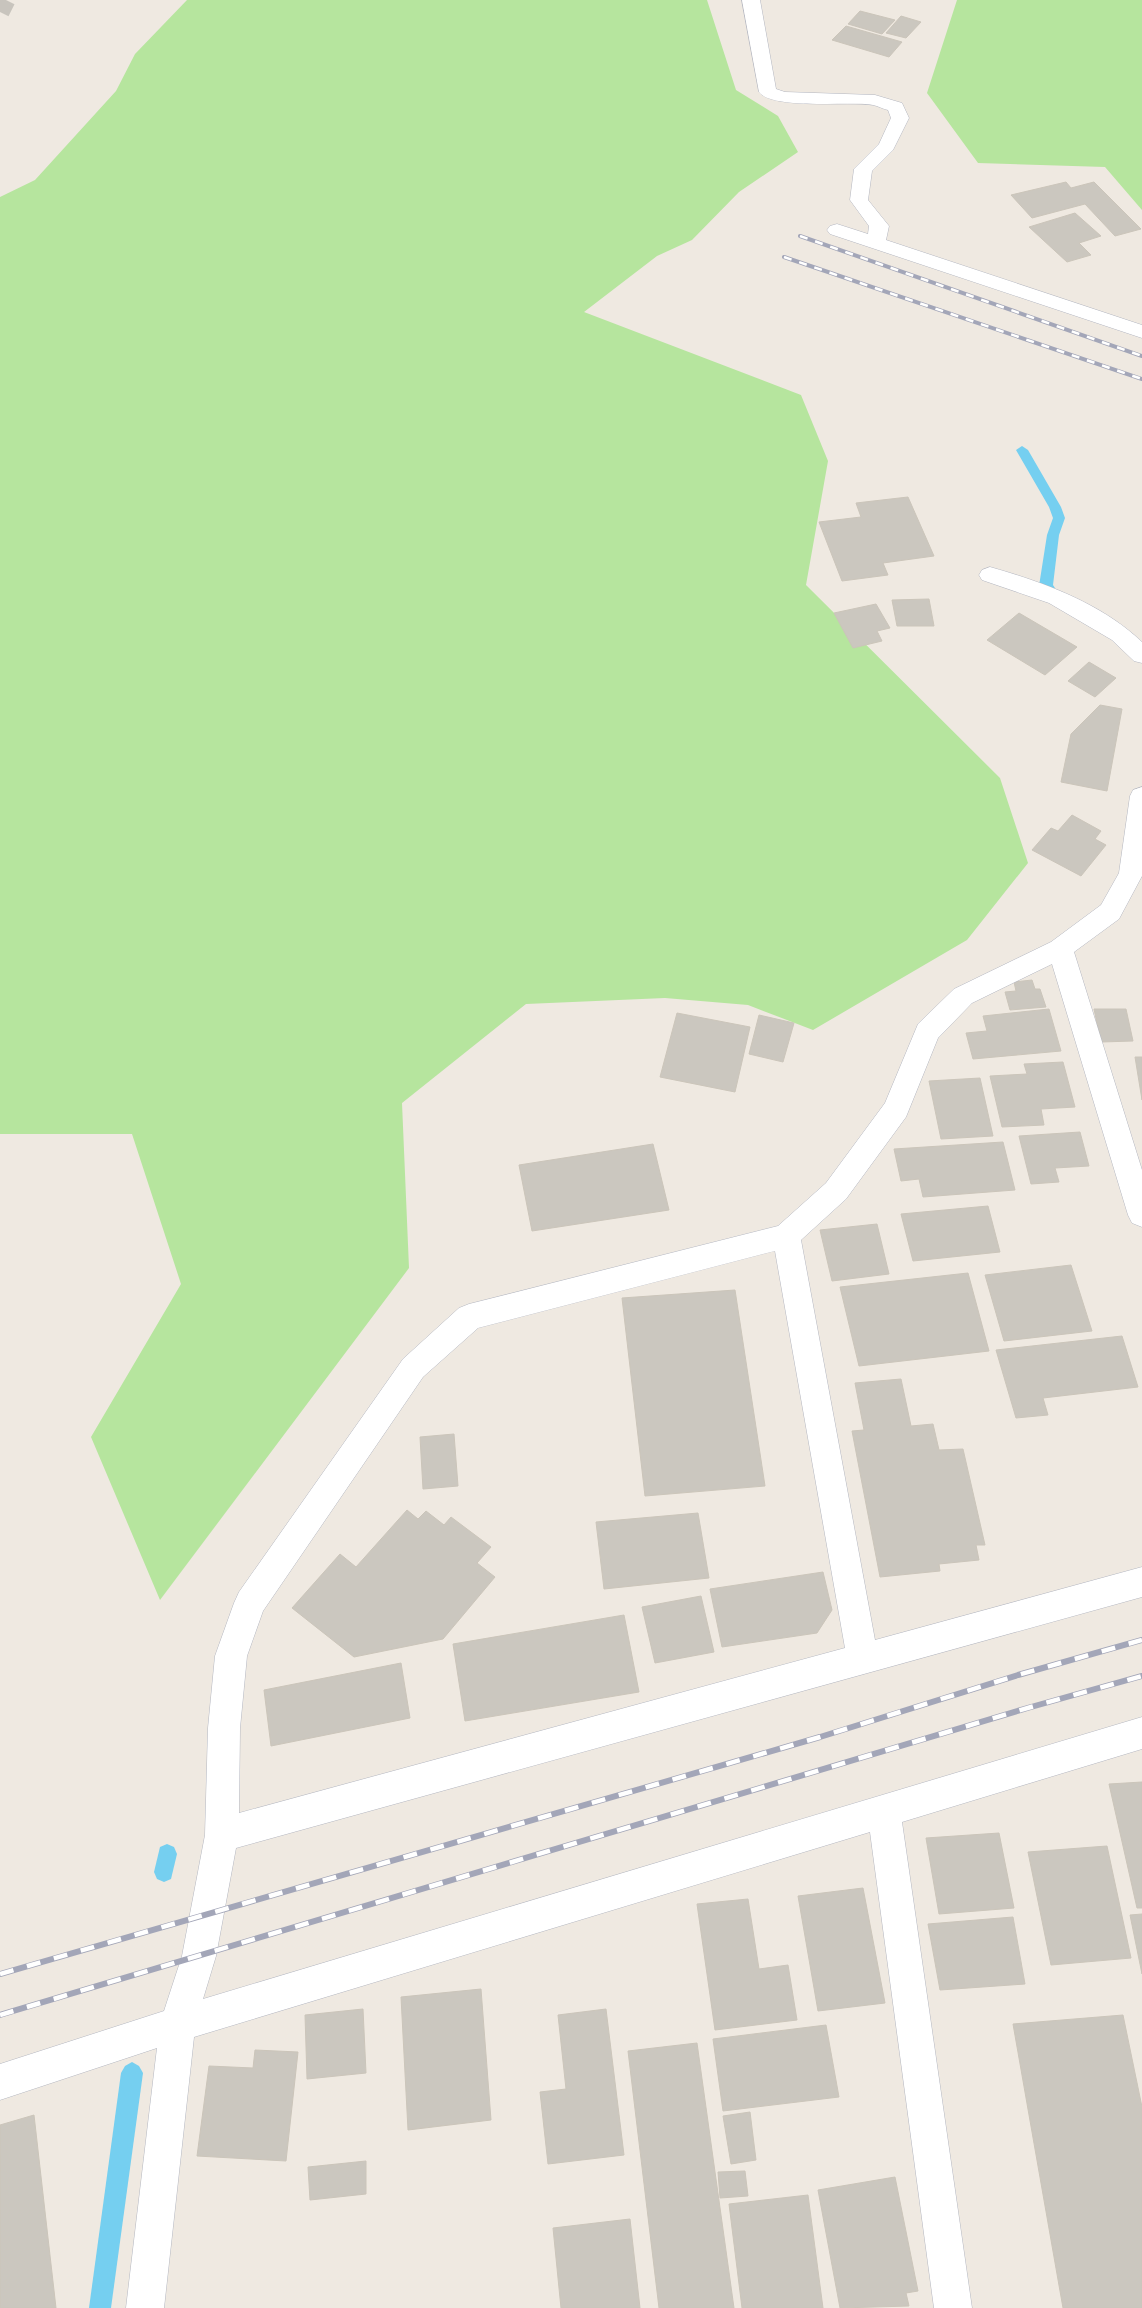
<svg xmlns="http://www.w3.org/2000/svg" width="1142" height="2308" font-family="'Noto Sans',sans-serif">
	<style>
		.green { fill: #b6e59e }
		.lines { fill: none; stroke-linecap: round; stroke-linejoin: round }
		.stream { fill: #75cff0; fill-rule: evenodd }
		.building { fill: #cbc7bf; stroke: #cbc5ba }
		.highway-tunnel { stroke: #c8c4bd; stroke-width: 19; stroke-dasharray: 19 10; stroke-linecap: butt }
		.minor-casing { stroke: #b4b7c1; stroke-width: 1 }
		.minor { fill: #fff; fill-rule: evenodd }
		.rail-far1-casing { stroke: #a3a6b8; stroke-width: 4 }
		.rail-casing { stroke: #a3a6b8; stroke-width: 6 }
		.rail-far1 { stroke: #fff; stroke-width: 2.5; stroke-dasharray: 8; stroke-linecap: butt }
		.rail { stroke: #fff; stroke-width: 4.5; stroke-dasharray: 14; stroke-linecap: butt }
	</style>
	<rect width="100%" height="100%" fill="#efe9e1"/>
	<g class="green">
		<polygon points="187,0 707,0 736,90 778,116 798,152 739,192 692,240 657,256 584,312 801,395 828,461 806,585 1000,778 1028,863 967,940 813,1030 748,1005 665,998 526,1004 402,1103 409,1268 160,1600 91,1437 181,1284 132,1134 0,1134 0,197 35,180 116,91 135,54"/>
		<polygon points="957,0 1142,0 1142,210 1105,167 978,163 927,93"/>
	</g>
	<g class="lines">
		<g class="stream">
			<polygon points="1022,446 1028,450 1061,507 1065,518 1059,535 1053,585 1055,588 1048,593 1043,591 1039,586 1047,535 1053,518 1049,507 1016,450"/>
			<polygon points="167,1844 174,1847 177,1854 171,1879 164,1882 157,1879 154,1872 160,1847"/>
			<polygon points="132,2062 139,2066 143,2073 111,2308 89,2308 121,2073 125,2066"/>
		</g>
	</g>
	<g class="building">
		<polygon points="860,11 895,20 882,34 848,24"/>
		<polygon points="901,16 921,22 906,38 886,33"/>
		<polygon points="846,26 902,42 889,57 832,40"/>
		<polygon points="1066,182 1071,188 1094,182 1141,229 1115,236 1085,204 1032,218 1011,195"/>
		<polygon points="1075,213 1101,236 1079,243 1091,255 1067,262 1029,227"/>
		<polygon points="908,497 934,556 883,563 888,575 842,581 819,522 861,517 856,503"/>
		<polygon points="929,599 934,626 897,626 892,600"/>
		<polygon points="876,604 890,628 877,631 882,641 853,648 834,613"/>
		<polygon points="1019,613 1077,647 1045,675 987,640"/>
		<polygon points="1089,662 1116,678 1095,697 1068,681"/>
		<polygon points="1100,705 1122,709 1107,791 1061,782 1071,734"/>
		<polygon points="1072,815 1101,831 1095,839 1106,845 1081,876 1032,850 1051,828 1058,831"/>
		<polygon points="1032,980 1035,989 1040,989 1046,1007 1010,1010 1005,992 1016,991 1014,982"/>
		<polygon points="1049,1009 1061,1051 973,1059 966,1033 987,1031 983,1016"/>
		<polygon points="1094,1009 1126,1009 1133,1041 1101,1042"/>
		<polygon points="677,1013 750,1027 735,1092 660,1077"/>
		<polygon points="759,1015 794,1023 783,1062 749,1054"/>
		<polygon points="1135,1057 1142,1057 1142,1100"/>
		<polygon points="1063,1062 1075,1107 1041,1109 1044,1125 1002,1127 990,1076 1027,1074 1024,1064"/>
		<polygon points="980,1078 993,1136 941,1139 929,1081"/>
		<polygon points="1080,1132 1089,1166 1055,1168 1059,1182 1031,1184 1019,1136"/>
		<polygon points="1003,1142 1015,1190 923,1197 919,1179 901,1181 894,1149"/>
		<polygon points="653,1144 669,1210 532,1231 519,1165"/>
		<polygon points="988,1206 1000,1252 913,1261 901,1214"/>
		<polygon points="877,1224 889,1274 832,1281 820,1230"/>
		<polygon points="1071,1265 1092,1331 1004,1341 985,1275"/>
		<polygon points="968,1273 989,1351 859,1366 840,1287"/>
		<polygon points="735,1290 765,1486 645,1496 622,1298"/>
		<polygon points="1122,1336 1138,1387 1043,1398 1048,1415 1016,1418 996,1350"/>
		<polygon points="901,1379 911,1426 933,1424 939,1450 963,1449 985,1545 976,1545 979,1560 939,1564 940,1571 880,1577 852,1431 864,1430 855,1383"/>
		<polygon points="454,1434 458,1486 423,1489 420,1437"/>
		<polygon points="407,1510 418,1519 426,1511 444,1525 451,1517 491,1547 477,1563 495,1577 443,1639 354,1657 292,1608 340,1554 356,1567"/>
		<polygon points="698,1513 709,1578 604,1589 596,1522"/>
		<polygon points="823,1572 832,1610 817,1633 722,1647 710,1589"/>
		<polygon points="701,1596 714,1652 655,1663 642,1607"/>
		<polygon points="624,1615 639,1692 465,1721 453,1644"/>
		<polygon points="401,1663 410,1718 271,1746 264,1690"/>
		<polygon points="1142,1782 1142,1908 1137,1908 1109,1784"/>
		<polygon points="999,1833 1014,1908 939,1914 926,1838"/>
		<polygon points="1107,1846 1131,1958 1051,1965 1028,1852"/>
		<polygon points="863,1888 885,2003 818,2011 798,1896"/>
		<polygon points="748,1899 759,1969 788,1965 797,2020 715,2030 697,1904"/>
		<polygon points="1142,1914 1142,1974 1130,1915"/>
		<polygon points="1013,1917 1025,1984 940,1990 928,1924"/>
		<polygon points="481,1989 491,2120 408,2130 401,1997"/>
		<polygon points="363,2009 366,2073 307,2079 305,2015"/>
		<polygon points="606,2009 624,2155 548,2164 540,2092 566,2089 558,2015"/>
		<polygon points="1123,2015 1142,2107 1142,2308 1063,2308 1013,2024"/>
		<polygon points="826,2025 839,2097 723,2111 713,2039"/>
		<polygon points="697,2043 734,2308 659,2308 628,2051"/>
		<polygon points="255,2050 298,2052 286,2161 197,2156 209,2066 253,2068"/>
		<polygon points="750,2112 756,2160 731,2164 723,2116"/>
		<polygon points="34,2115 56,2308 0,2308 0,2125"/>
		<polygon points="366,2161 366,2194 310,2200 308,2167"/>
		<polygon points="745,2171 748,2196 720,2198 718,2172"/>
		<polygon points="895,2177 918,2291 906,2293 909,2306 840,2308 818,2190"/>
		<polygon points="808,2195 823,2308 742,2308 729,2204"/>
		<polygon points="630,2219 640,2308 561,2308 553,2228"/>
	</g>
	<g class="lines">
		<polyline class="highway-tunnel" points="0,12 6,0"/>
		<g class="minor-casing">
			<g id="minor">
				<path d="M742,0H760L776,89L785,92L875,95L902,103L909,118L893,150L872,171L868,200L889,226L886,240L1142,325V338L830,234L827,230L830,226L837,224L868,234L869,226L850,200L854,169L879,144L891,118L888,110C883,109 878,106 873,105C850,101 772,110 759,92Z"/>
				<path d="M990,567C1043,582 1101,603 1142,642V663L1134,661L1112,640L1049,603L982,580L979,575L982,570Z"/>
				<path d="M1142,787V876L1119,919L1074,952L1142,1170V1227L1132,1223L1128,1215L1052,964L972,1003L938,1038L906,1117L846,1199L801,1240L875,1640L1142,1567V1597L236,1848L216,1956L203,1999L1142,1717V1749L902,1822L972,2308H934L870,1832L194,2037L164,2308H126L157,2048L0,2100V2064L164,2011L182,1956L205,1835L208,1728L215,1656L234,1603L239,1592L403,1359L459,1308L469,1304L778,1226L826,1183L885,1103L918,1024L954,989L1051,942L1101,905L1119,873L1130,796L1133,790ZM775,1251L845,1648L239,1813L240,1728L247,1656L263,1611L423,1377L478,1328Z"/>
			</g>
		</g>
		<use href="#minor" class="minor"/>
		<g class="rail-far1-casing">
			<g id="rail-far1">
				<polyline points="800,236 1142,356"/>
				<polyline points="784,257 1142,379"/>
			</g>
		</g>
		<g class="rail-casing">
			<g id="rail">
				<polyline points="0,1974 820,1737 1018,1675 1142,1640"/>
				<polyline points="0,2015 1031,1707 1142,1676"/>
			</g>
		</g>
		<use href="#rail-far1" class="rail-far1"/>
		<use href="#rail" class="rail"/>
	</g>
</svg>
